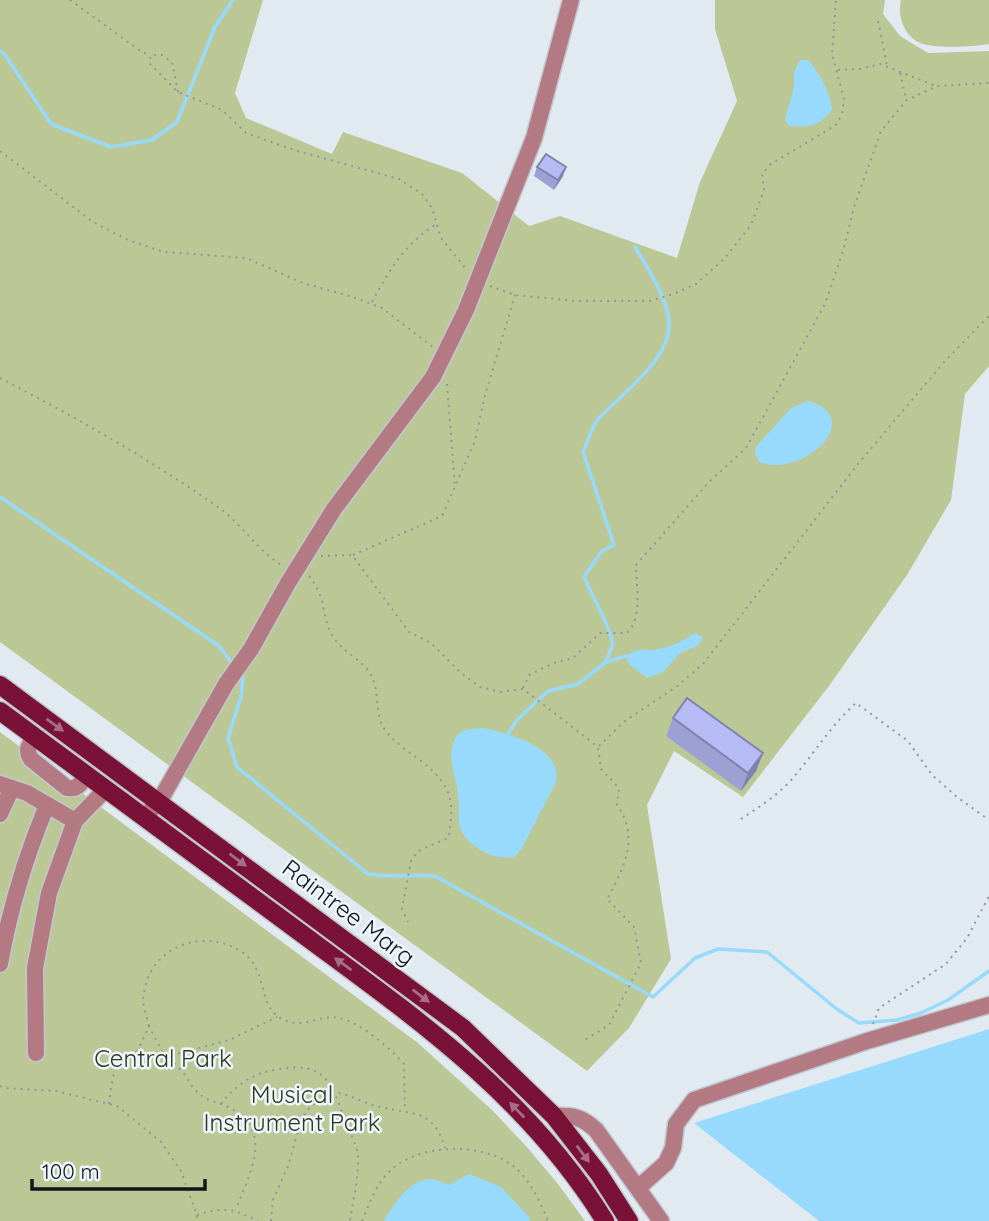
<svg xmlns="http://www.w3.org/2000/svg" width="989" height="1221" font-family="Quicksand,sans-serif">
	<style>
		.green { fill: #bbc896 }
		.water { fill: #98dafd }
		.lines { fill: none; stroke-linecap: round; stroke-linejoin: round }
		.stream { stroke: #98dafd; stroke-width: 3.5 }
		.minor-casing { stroke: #c0c8ce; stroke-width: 19 }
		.major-casing { stroke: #c0c8ce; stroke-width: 21 }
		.path { stroke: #90969b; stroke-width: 2; stroke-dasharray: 2 5; stroke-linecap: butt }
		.minor { stroke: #b47a84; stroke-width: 16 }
		.major { stroke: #7a1136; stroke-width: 18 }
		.wall { fill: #9da0d3 }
		.shaded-wall { fill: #7f82ac }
		.building { fill: #b6baf5; stroke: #7f82ac; stroke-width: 2 }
		.oneway { fill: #a86d86 }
		.labels { text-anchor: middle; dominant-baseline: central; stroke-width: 5; stroke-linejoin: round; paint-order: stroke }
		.street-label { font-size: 24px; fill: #121517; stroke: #eef7ff }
		.park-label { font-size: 24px; fill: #303716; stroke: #eef7ff }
	</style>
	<rect width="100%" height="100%" fill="#e1eaf1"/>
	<g class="green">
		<polygon points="0,0 263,0 235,93 246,118 332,154 343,132 462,173 529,226 560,216 677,258 700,182 737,101 715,29 715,0 885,0 883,14 900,36 928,53 989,51 989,366 965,394 951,500 907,575 829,686 743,797 674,751 647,805 671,959 629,1028 587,1071 0,642"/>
		<path d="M901,0H989V44C974,47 931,49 918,42C904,35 897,15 901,0Z"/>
		<polygon points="0,732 418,1043 492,1110 526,1146 558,1184 585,1221 0,1221"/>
	</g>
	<g class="water">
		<path d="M800,60H808C819,72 831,94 832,110C818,127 811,127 790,126L785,120L794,87V72Z"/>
		<path d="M808,401C867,417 804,479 759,462L755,453L756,447L791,408Z"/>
		<path d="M695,633L703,638L699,645L680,653L663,672L647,678L629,664L626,656C643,646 643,652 658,649C672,647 683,641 695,633Z"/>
		<path d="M484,728C509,734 563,748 556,782L522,848L515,857C501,858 491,857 479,849C449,829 463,816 457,787C454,771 447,755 455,739C461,728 473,729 484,728Z"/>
		<polygon points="989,1029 989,1221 819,1221 694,1123"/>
		<path d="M469,1174L501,1187L529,1217L530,1221H384C392,1206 410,1181 427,1179C435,1179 442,1182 449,1185Z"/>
	</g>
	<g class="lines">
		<g class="stream">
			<polyline points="0,51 5,55 51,124 111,147 152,140 177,122 215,27 233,0"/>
			<polyline points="0,497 219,646 234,666"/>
			<path d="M626,656L606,662C607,657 611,651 612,646C614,633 590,592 584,577L602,551L614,545L583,452C588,442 591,427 599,418C623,392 678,355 668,315C663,291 648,269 635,247"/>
			<path d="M241,674L243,678L241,697L228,738L237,767L368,874C391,878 412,874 435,876L653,997L695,958L718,949L767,952L838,1010L859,1023L897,1020L921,1013L948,1000L989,971"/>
			<polyline points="508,734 517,720 548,691 578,684 606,662"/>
		</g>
		<g class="minor-casing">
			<g id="minor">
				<path d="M35,737C29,745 25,750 31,759L67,788C78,790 81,783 87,775"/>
				<polyline points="0,784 27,793 75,821 106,789"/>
				<polyline points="0,814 12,788"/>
				<polyline points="144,817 159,802 226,684 251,649 288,583 334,509 433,377 466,310 534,138 571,0"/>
				<path d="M0,964C10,907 25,858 47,805"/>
				<polyline points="36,1053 35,968 49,893 75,821"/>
				<path d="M554,1116C573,1115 582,1117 596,1130L661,1221"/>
				<polyline points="638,1188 666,1163 673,1148 676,1124 694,1100 867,1041 989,1005"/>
			</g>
		</g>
		<g class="major-casing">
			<g id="major">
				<polyline points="0,685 463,1028 554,1116 599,1174 629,1221"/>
				<path d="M0,711C95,781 191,852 286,922C406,1011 525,1091 605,1221"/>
			</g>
		</g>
		<g class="path">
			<polyline points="70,0 139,50 149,55"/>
			<polyline points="878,21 887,66"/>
			<polyline points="838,70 860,69 880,64 936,86"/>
			<polyline points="900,73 906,98"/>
			<polyline points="178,92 172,62 162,55 151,55 149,63 178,92 222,110 246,133 297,151 399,179 422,194 432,208 441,238 466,269"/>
			<polyline points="0,151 93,222 128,240 164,252 246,258 303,283 353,297 382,308 433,347"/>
			<polyline points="490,286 515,295 575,301 650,301 673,294 696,284 725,258 751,225 764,190 762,174 771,164 836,125 842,114 844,99 832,54 836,0"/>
			<path d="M372,302C390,269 404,245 436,224"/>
			<path d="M0,378C75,417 148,458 218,507C241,523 256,549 281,565"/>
			<polyline points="447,384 455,487"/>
			<polyline points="353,555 442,516 475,441 485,395 515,295"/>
			<path d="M321,556L352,555L409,632L431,643L460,672L480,687L500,692L523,689L598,747L601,769L619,788L617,805C640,837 624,868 607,899L634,927L641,963L609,1025L583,1041"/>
			<path d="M309,576C327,598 321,615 332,635C341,651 363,661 370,673C381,691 373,712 385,730C403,754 439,765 449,795C453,808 451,825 448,838L418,851L411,861L402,909L408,922"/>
			<path d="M523,688L529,675L554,663L573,658L600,633H627C643,618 636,585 636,565L709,482L746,448L825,304L844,248L854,207L881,131L907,100L937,86L989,83"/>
			<polyline points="599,746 625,721 676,687 703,664 858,464 945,361 989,316"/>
			<path d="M741,819C759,807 777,796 792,779C814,754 831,725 856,703L908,741L932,775L957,797L989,820"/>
			<polyline points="873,1024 879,1008 946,964 967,938 989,896"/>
			<path d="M149,1026C147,1017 143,1008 143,999C143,995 145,989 146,984C157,943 208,929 242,952C269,970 256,1005 282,1019C303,1030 320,1014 339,1018C360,1022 391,1049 404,1064L405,1111"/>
			<polyline points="137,1052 149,1026 165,1057 229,1040 277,1017"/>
			<polyline points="0,1086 4,1088 56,1091 117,1106 161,1142 181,1171 197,1215 196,1221"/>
			<path d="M109,1104C112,1087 112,1048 138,1053C148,1055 155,1059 165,1057C171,1061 177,1065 182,1071C189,1080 192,1089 202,1096C211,1102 222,1103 232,1109C275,1135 248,1174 236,1210"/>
			<path d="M221,1104C237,1083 254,1073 279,1069C325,1061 332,1083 345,1121C349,1131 357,1145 358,1156C359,1177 353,1200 350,1221"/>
			<path d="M197,1215C225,1206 233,1209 258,1221"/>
			<path d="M271,1221L273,1200L288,1166L302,1117L312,1105L339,1093C353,1096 366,1104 381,1107C413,1115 434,1109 445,1148"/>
			<path d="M362,1221C369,1204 375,1187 388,1173C414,1144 477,1142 509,1163C528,1175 540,1201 548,1221"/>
		</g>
		<use href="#minor" class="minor"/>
		<use href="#major" class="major"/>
	</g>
	<g class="wall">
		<polygon points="537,167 563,176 554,190 534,176"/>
		<polygon points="673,718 763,753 756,771 741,791 666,736"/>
	</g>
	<g class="shaded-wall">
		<polygon points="566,167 563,176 554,190 558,180"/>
		<polygon points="763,753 756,771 741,791 748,773"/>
	</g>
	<g class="building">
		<polygon points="546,154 566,167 558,180 537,167"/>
		<polygon points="687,698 763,753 748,773 673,718"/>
	</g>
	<defs><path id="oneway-solid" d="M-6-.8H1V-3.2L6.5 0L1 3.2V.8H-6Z" transform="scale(1.75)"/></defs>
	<g class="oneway">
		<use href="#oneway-solid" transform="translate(55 725) rotate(36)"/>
		<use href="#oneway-solid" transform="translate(238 860) rotate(37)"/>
		<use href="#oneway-solid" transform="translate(343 964) rotate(-144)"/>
		<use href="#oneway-solid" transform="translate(421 996) rotate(37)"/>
		<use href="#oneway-solid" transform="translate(517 1110) rotate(-134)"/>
		<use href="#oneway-solid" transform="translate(583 1154) rotate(53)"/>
	</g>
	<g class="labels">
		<g class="street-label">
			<text transform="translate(349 912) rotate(37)">Raintree Marg</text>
		</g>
		<g class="park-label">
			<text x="163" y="1058">Central Park</text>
			<text x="292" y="1094">Musical<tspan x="292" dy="28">Instrument Park</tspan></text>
		</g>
	</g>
	<path d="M32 1179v10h173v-10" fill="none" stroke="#121517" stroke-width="3.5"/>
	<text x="42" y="1179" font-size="21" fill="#121517" stroke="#eef7ff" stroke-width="5" paint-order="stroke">100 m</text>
</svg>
